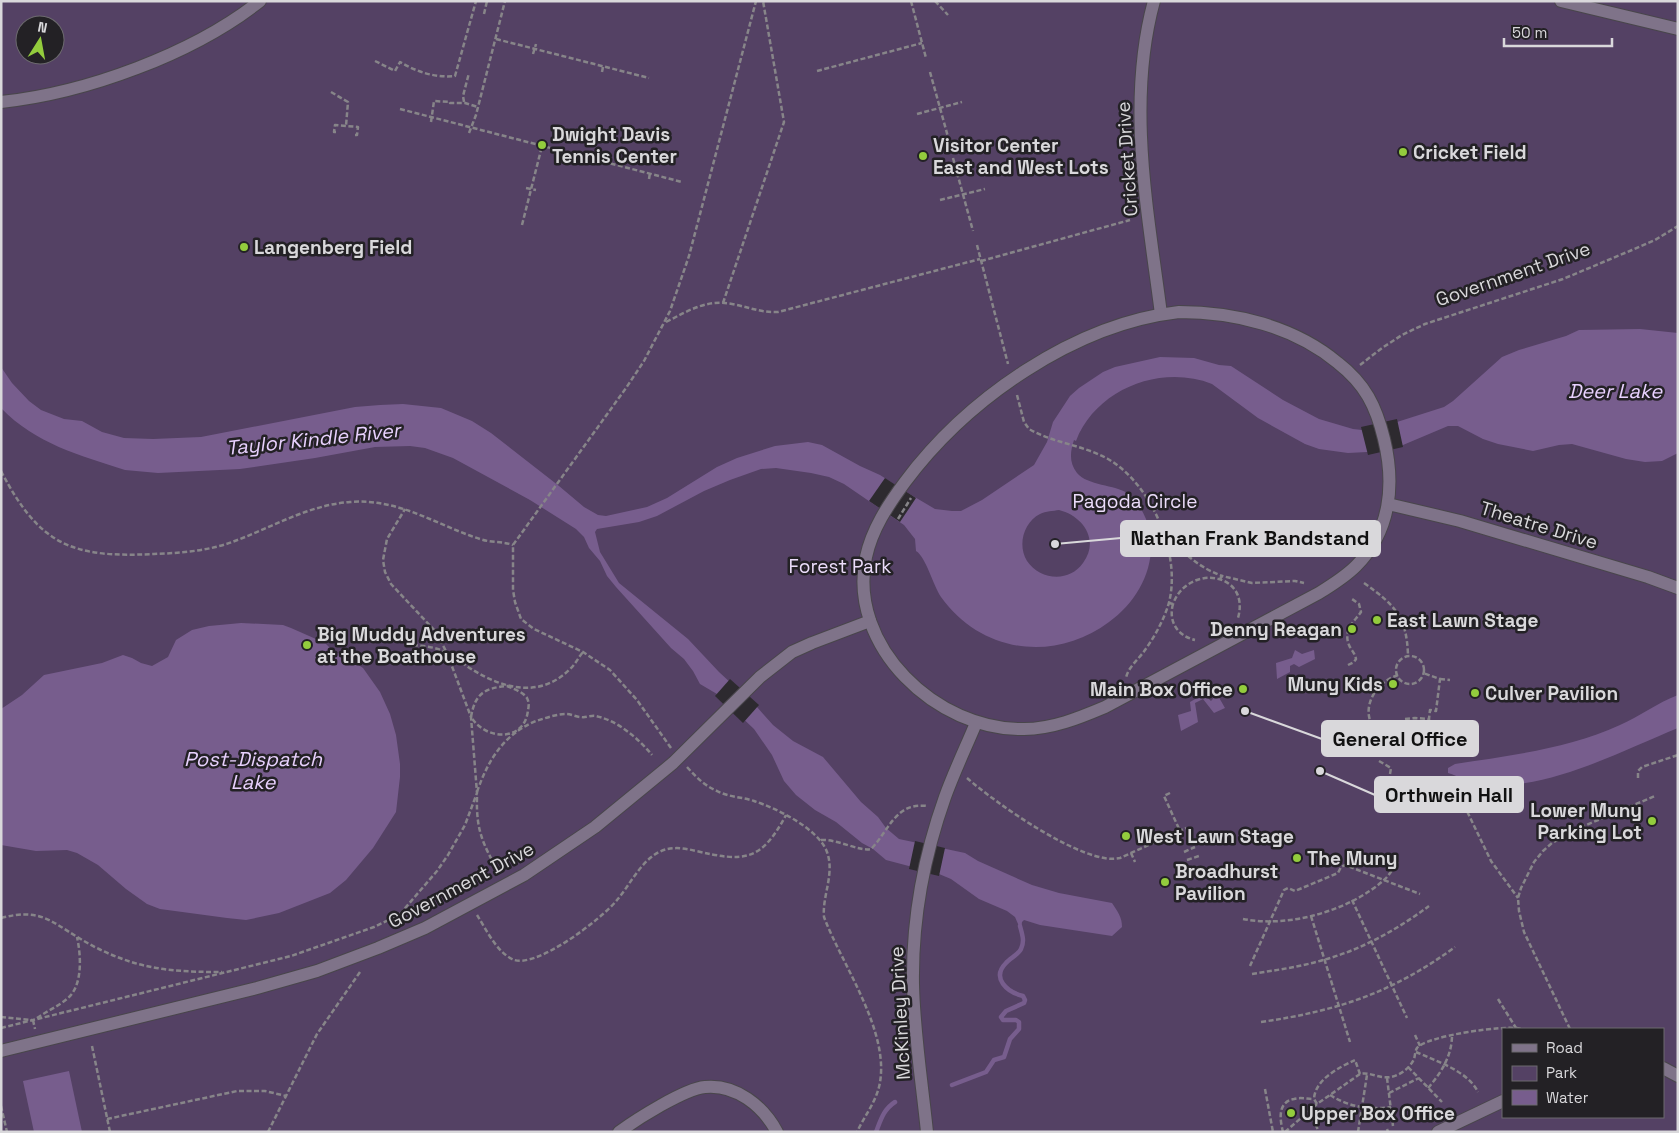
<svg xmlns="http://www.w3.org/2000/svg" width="1679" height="1133" font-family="'Space Grotesk',sans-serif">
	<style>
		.green { fill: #544164; fill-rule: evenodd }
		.water { fill: #775d8d; fill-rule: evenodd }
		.pier { fill: #2d2a2f }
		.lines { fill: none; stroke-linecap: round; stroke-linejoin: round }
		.stream { stroke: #775d8d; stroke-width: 4.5 }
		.minor-casing { stroke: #49464b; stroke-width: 14 }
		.path { stroke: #878589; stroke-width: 2.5; stroke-dasharray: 5 2.5; stroke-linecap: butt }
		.minor { stroke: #7f7389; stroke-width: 12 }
		.poi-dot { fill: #93cc3d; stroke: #232125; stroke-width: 2 }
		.labels { text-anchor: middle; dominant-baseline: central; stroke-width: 5; stroke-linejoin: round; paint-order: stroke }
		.poi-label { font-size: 19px; font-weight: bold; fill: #d9d8db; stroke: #232125; text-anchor: start }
		.street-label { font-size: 19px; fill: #d9d8db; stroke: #232125 }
		.park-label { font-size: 19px; fill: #ebdcfa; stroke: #232125 }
		.water-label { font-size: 20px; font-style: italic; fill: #e8d1fe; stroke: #232125 }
		.leader { fill: none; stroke: #d9d8db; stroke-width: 2 }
		.callout-dot { fill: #d9d8db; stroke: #232125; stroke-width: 2 }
		.callout { fill: #d9d8db; stroke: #d9d8db; stroke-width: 2 }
		.callout-label { font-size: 20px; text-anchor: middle; font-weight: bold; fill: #111 }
	</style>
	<rect width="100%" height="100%" fill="#2d2a2f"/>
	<path class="green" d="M1,1H1678V1132H1ZM25,25H55V55H25ZM1503,1029H1663V1117H1503Z"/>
	<g class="water">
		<path d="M1640,329L1678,333V453L1662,461L1645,462L1626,459L1572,444L1559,445L1533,451L1498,444L1483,439L1458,426H1448L1403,445L1367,452L1348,453L1319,449L1305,444L1258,418L1212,384C1161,364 1096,389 1076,441L1074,440C1070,452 1069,463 1077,473C1088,486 1114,484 1129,494C1137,500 1142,510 1146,519C1161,558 1141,599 1109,622C1054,663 981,653 941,597C933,585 926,557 916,551L915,539L904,525L844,484L829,477L811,473L776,468L761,469L730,480L704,491L657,516L639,522L597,529L595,532L600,552L619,583L688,639L719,672L757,707L773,725L793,741L823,757L861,802L878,817L886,828L899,839L965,853L978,861L1032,885L1059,893L1112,903C1118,912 1122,917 1122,927L1112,936L1040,925L1024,920L1022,922L1021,931L1015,917L1007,911L979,899L951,879L939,874L886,860L873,849L862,843L836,822L815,810L796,795L784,781L772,755L754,729L717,694L700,684L693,671L684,659L671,648L616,587L607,576L600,561L589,548L584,537L576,529L530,500L453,458L425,448L410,446L375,447L315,458L240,469L158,473L125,470C79,455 36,444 1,408V367L12,383L29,401L41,410L64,419L82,421L102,432L124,438L153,439L201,437L355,407L380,405L403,404L441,408L472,421L491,433L559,486L584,507L598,515L606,516L647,507L667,498L717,467L737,458L775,446L808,442L822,445L860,466L880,475L913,496L935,509L952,511H961L982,500L1034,465L1047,442L1053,422L1070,396L1079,388L1103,372L1115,367L1160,357L1194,358L1219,365L1231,366L1283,400L1319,419L1353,429L1362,430L1397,422L1444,407L1453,401L1502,357L1519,350L1566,336L1579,330ZM1059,510C1083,516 1100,540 1083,563C1069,583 1040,580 1027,561C1017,545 1024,522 1040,514C1046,511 1053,511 1059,510Z"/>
		<polygon points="241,623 283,625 291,628 325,643 333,651 345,656 363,668 380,692 390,714 396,735 400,764 400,777 396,812 373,848 346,880 330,893 279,913 246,920 227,918 160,909 147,904 126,889 98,865 77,853 67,850 36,851 1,845 1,709 22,695 44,675 102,663 123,655 132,658 141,663 152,666 168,657 176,640 192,630 209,626"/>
		<polygon points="1295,650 1302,654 1314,650 1315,659 1299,667 1294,664 1290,666 1290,672 1277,679 1276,663 1292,658"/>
		<polygon points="1204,694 1211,701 1217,694 1225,708 1214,713 1203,699 1195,703 1198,722 1181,731 1178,715 1191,711 1190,702"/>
		<path d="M1678,695V728C1619,752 1541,794 1477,784C1466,782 1459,776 1448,773V768L1455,764C1511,755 1568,749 1620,725C1640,716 1657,703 1678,695Z"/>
		<polygon points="69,1071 82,1132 34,1132 23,1081"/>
	</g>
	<g class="pier">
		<polygon points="1397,419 1403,447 1368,455 1361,427"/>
		<polygon points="885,478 916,498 900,522 869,501"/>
		<polygon points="730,679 759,705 743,723 715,696"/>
		<polygon points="915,841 945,848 939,876 909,869"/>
	</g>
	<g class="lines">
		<g class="stream">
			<path d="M952,1085L986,1072L994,1060L1004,1057L1010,1039L1019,1029V1022L1016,1020H1003L1001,1017L1006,1011L1024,1003L1025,1000L1023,996C1007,992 991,978 1006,963C1010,958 1018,955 1021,949C1025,941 1022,934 1020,926"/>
			<path d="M876,1132C881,1119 884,1109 895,1102"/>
		</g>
		<g class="minor-casing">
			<g id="minor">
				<path d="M1154,1C1126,103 1148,212 1161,314"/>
				<polyline points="1561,1 1678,29"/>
				<path d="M1,102C86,93 193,54 260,1"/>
				<path d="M1179,312C1234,312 1294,326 1338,363C1365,384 1376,406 1384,439C1395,484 1391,531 1356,566C1345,577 1332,585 1319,593L1105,707C1079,718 1052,729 1024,729C937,731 847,646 866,557C872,529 888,505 905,482C967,399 1074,324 1179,312Z"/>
				<polyline points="1388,504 1460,521 1648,577 1678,588"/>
				<polyline points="1,1051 257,988 317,971 378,948 425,928 524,875 595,827 673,763 760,677 792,652 812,643 870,621"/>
				<polyline points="1663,1068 1678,1076"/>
				<path d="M619,1132C637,1119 684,1089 705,1087C736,1084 763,1106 777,1132"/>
				<path d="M927,1132C922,1083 914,1033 913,984C912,920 924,856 945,797C954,772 966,747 976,723"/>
				<polyline points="1438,1132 1503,1101"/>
			</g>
		</g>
		<g class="path">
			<polyline points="911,1 926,58"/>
			<polyline points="935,1 948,15"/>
			<polyline points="484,14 487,1"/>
			<polyline points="496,39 649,78"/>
			<polyline points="533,54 536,44"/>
			<path d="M375,61L395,71L400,62C417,72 435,78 455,76L476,1"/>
			<polyline points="817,71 922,43"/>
			<polyline points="602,72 603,67"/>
			<polyline points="930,72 950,144"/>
			<polyline points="331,92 348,102 346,126"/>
			<polyline points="464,102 463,96 469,73"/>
			<polyline points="400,109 682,182"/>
			<polyline points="917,114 962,102"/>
			<polyline points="431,122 434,101 450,102 450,103 465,103 478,107"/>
			<polyline points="336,132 334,132 335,125 358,127 357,135 355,135"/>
			<polyline points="469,133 476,115 505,1"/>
			<polyline points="953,158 973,231"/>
			<polyline points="580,161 581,156"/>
			<polyline points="649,179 650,173"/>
			<polyline points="526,188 536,190"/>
			<polyline points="940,200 985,189"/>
			<polyline points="522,225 542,146"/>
			<polyline points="977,245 1008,364"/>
			<polyline points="981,261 1130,220"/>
			<polyline points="723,303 784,122 763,1"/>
			<path d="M666,322C688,311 706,299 732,304C748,307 762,313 778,312L980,259"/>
			<polyline points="1360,365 1382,348 1402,335 1425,324 1563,279 1632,250 1655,240 1678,226"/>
			<path d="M1017,395L1024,422L1029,429C1053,443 1083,445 1108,459C1152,484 1183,557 1168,606C1163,621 1155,636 1145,650C1139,659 1128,667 1126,678"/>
			<path d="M1,471C40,546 72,558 154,554C180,553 208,551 232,542C271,528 308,505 350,502C399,498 436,525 480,539C491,543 502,541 513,545"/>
			<polyline points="898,519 911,498"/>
			<path d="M1163,528C1181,551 1194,565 1222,576"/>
			<polyline points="1220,579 1222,576 1252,583 1295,581 1304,583"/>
			<path d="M1364,583C1395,605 1407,617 1408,656"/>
			<path d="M1169,603L1173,604C1188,563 1251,572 1238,618"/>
			<path d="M1173,604C1168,622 1178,636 1195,640"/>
			<path d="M413,645C424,646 437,647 447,653C456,657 464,665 473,670C504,689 540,698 569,670C575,665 578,658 583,652"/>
			<circle cx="1410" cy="670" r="14"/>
			<path d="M1348,665L1354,662L1356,659C1355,653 1351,650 1349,645C1343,630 1354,622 1361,612L1359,604L1352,599"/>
			<path d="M1398,675C1355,690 1359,749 1411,733"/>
			<polyline points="1440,679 1450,680"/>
			<path d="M507,686C514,689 523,692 527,698C529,702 529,706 528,710C525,742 486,741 471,717C475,694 484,688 507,686Z"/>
			<polyline points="1405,719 1415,718 1429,719 1430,710 1436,711 1440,679 1423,673"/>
			<polyline points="1429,719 1428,733 1438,735"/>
			<polyline points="1360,733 1375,729"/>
			<polyline points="671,748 637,700 610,670 583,652 534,629 521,619 515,602 513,590 513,545 626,388 644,361 670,311 689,256 756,1"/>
			<polyline points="1377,754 1385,735"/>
			<polyline points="1379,761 1391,768 1388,786 1408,791 1417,799 1423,801 1438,800 1444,796"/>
			<path d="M687,767C696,777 705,786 717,791C728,797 742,797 754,801C776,808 819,829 827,852C835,874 822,896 824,917C842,965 892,1034 879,1087C875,1103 864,1117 857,1132"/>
			<path d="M967,778C993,801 1085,867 1120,858L1186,828"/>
			<polyline points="1638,778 1638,771 1642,767 1678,755"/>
			<path d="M477,792C488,760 504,734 536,721C546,718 556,714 566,714C571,714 576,717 581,717C586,718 591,715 596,716C618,721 638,738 652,755"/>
			<polyline points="1170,793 1164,796 1180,831"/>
			<path d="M477,797C476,831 483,844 499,873"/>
			<polyline points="1464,805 1491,861 1518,898"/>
			<path d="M821,840C838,839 860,852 871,849C889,831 895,802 927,806"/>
			<polyline points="1184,852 1195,847"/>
			<polyline points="1131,853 1135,862"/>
			<polyline points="1187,860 1199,856"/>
			<polyline points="1205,899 1217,894"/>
			<polyline points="1352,900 1407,1018"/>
			<polyline points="400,914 437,871 448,855 465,825 477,793 471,717 447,653 436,632 391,584 385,572 383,560 387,539 405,509"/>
			<path d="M477,915C486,929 496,951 512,959C534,971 603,918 617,900C630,885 640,862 659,852C671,846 684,848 696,851C744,862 761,862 786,815"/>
			<polyline points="1311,916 1350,1042"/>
			<path d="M1,918C39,908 49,920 79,938C92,946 106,953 120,958C153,971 187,972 222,972"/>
			<path d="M1243,919C1288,928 1349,911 1384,880C1389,876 1393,868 1398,862"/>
			<polyline points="1250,966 1284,890 1288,888 1295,891 1338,873 1341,867 1345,865 1420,894"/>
			<path d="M1252,974C1276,970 1300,967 1323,960C1361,950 1398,929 1429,906"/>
			<polyline points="1498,999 1516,1028"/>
			<polyline points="1,1017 32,1020"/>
			<path d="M37,1018C47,1011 59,1006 68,998C83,985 81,955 77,937"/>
			<polyline points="33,1020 35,1029"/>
			<path d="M1261,1022C1337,1011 1392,993 1455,947"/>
			<polyline points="1,1028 291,956 374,927 457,887 464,893"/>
			<polyline points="1570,1029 1524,932 1519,911 1518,898 1521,888 1534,862 1543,851 1552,843 1584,826 1655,796"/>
			<polyline points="1415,1035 1420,1046"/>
			<polyline points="92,1046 110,1132"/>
			<path d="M1416,1052C1436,1061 1468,1071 1478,1092"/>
			<polyline points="1408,1067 1442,1102"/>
			<polyline points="1387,1078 1393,1126"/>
			<path d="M1428,1088C1441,1073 1452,1056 1452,1035"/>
			<polyline points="1265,1089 1273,1132"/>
			<polyline points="1389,1093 1419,1078"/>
			<path d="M1330,1095C1349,1107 1369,1110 1391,1107"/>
			<path d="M1317,1104L1314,1099C1315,1079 1340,1067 1355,1060L1360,1074"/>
			<polyline points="1,1106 7,1132"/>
			<polyline points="1309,1111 1319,1132"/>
			<polyline points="107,1119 237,1091 265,1091 286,1096"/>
			<polyline points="1387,1129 1388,1132"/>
			<polyline points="268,1132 317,1034 360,972"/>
			<path d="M1283,1132C1280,1120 1277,1102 1294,1099C1300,1097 1307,1099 1314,1099"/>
			<path d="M1285,1132L1317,1104L1360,1074C1372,1071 1381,1082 1397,1075C1404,1072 1411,1066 1414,1059C1415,1056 1415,1051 1417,1048C1426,1036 1507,1024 1521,1029"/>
			<polyline points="1358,1132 1367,1075"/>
		</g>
		<use href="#minor" class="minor"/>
	</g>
	<g class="poi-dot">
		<circle cx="542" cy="145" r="5"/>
		<circle cx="1403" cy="152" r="5"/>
		<circle cx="923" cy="156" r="5"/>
		<circle cx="244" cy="247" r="5"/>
		<circle cx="1377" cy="620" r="5"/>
		<circle cx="1352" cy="629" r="5"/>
		<circle cx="307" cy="645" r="5"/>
		<circle cx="1393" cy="684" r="5"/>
		<circle cx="1243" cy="689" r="5"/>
		<circle cx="1475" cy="693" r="5"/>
		<circle cx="1652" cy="821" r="5"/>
		<circle cx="1126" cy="836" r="5"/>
		<circle cx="1297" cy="858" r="5"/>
		<circle cx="1165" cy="882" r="5"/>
		<circle cx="1291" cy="1113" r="5"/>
	</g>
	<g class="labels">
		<g class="poi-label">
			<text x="552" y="134">Dwight Davis<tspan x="552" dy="22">Tennis Center</tspan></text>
			<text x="933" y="145">Visitor Center<tspan x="933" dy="22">East and West Lots</tspan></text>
			<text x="1413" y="152">Cricket Field</text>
			<text x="254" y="247">Langenberg Field</text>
			<text x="1387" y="620">East Lawn Stage</text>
			<text x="1342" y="629" text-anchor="end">Denny Reagan</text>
			<text x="317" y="634">Big Muddy Adventures<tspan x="317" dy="22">at the Boathouse</tspan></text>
			<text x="1383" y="684" text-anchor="end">Muny Kids</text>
			<text x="1233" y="689" text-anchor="end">Main Box Office</text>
			<text x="1485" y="693">Culver Pavilion</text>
			<text x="1642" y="810" text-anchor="end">Lower Muny<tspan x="1642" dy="22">Parking Lot</tspan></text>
			<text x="1136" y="836">West Lawn Stage</text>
			<text x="1307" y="858">The Muny</text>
			<text x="1175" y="871">Broadhurst<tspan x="1175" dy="22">Pavilion</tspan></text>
			<text x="1301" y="1113">Upper Box Office</text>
		</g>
		<g class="street-label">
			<text transform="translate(1127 159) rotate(-94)">Cricket Drive</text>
			<text transform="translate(1513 274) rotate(-19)">Government Drive</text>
			<text transform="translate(1539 525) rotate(17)">Theatre Drive</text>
			<text transform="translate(461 885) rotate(-28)">Government Drive</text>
			<text transform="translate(900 1013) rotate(-93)">McKinley Drive</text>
		</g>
		<g class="park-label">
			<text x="1135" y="501">Pagoda Circle</text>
			<text x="840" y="566">Forest Park</text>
		</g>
		<g class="water-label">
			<text x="1615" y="391">Deer Lake</text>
			<text transform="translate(313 439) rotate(-6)">Taylor Kindle River</text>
			<text x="253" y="759">Post-Dispatch<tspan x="253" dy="23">Lake</tspan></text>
		</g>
	</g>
	<path class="leader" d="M1055 544L1121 538M1245 711L1322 739M1320 771L1375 795"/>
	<g class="callout-dot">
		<circle cx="1055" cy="544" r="5"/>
		<circle cx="1245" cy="711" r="5"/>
		<circle cx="1320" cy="771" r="5"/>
	</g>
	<g class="callout">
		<rect x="1121" y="521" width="259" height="35" rx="5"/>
		<rect x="1322" y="721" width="156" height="35" rx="5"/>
		<rect x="1375" y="777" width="148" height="35" rx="5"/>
	</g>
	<g class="callout-label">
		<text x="1250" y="545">Nathan Frank Bandstand</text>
		<text x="1400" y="746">General Office</text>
		<text x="1449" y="802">Orthwein Hall</text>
	</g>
	<rect width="1679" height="1133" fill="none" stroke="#d9d8db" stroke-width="5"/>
	<rect x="1502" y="1028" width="162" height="90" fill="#232125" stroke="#6c6a6e"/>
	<rect x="1512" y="1044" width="25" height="8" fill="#7f7389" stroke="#6c6a6e"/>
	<text x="1546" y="1053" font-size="15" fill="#d9d8db">Road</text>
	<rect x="1512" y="1066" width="25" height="15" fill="#544164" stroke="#6c6a6e"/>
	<text x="1546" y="1078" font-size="15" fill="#d9d8db">Park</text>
	<rect x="1512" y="1090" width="25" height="15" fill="#775d8d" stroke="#6c6a6e"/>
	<text x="1546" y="1103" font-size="15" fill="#d9d8db">Water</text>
	<g transform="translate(40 40) rotate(11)"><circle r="24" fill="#232125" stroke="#6c6a6e"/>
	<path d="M0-4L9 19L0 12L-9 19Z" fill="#93cc3d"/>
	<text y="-8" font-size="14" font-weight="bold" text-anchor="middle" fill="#d9d8db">N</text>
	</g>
	<path d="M1504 38v8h108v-8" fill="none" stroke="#d9d8db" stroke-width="2.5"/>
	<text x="1512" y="38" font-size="15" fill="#d9d8db" stroke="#232125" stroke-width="4" paint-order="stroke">50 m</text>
</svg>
